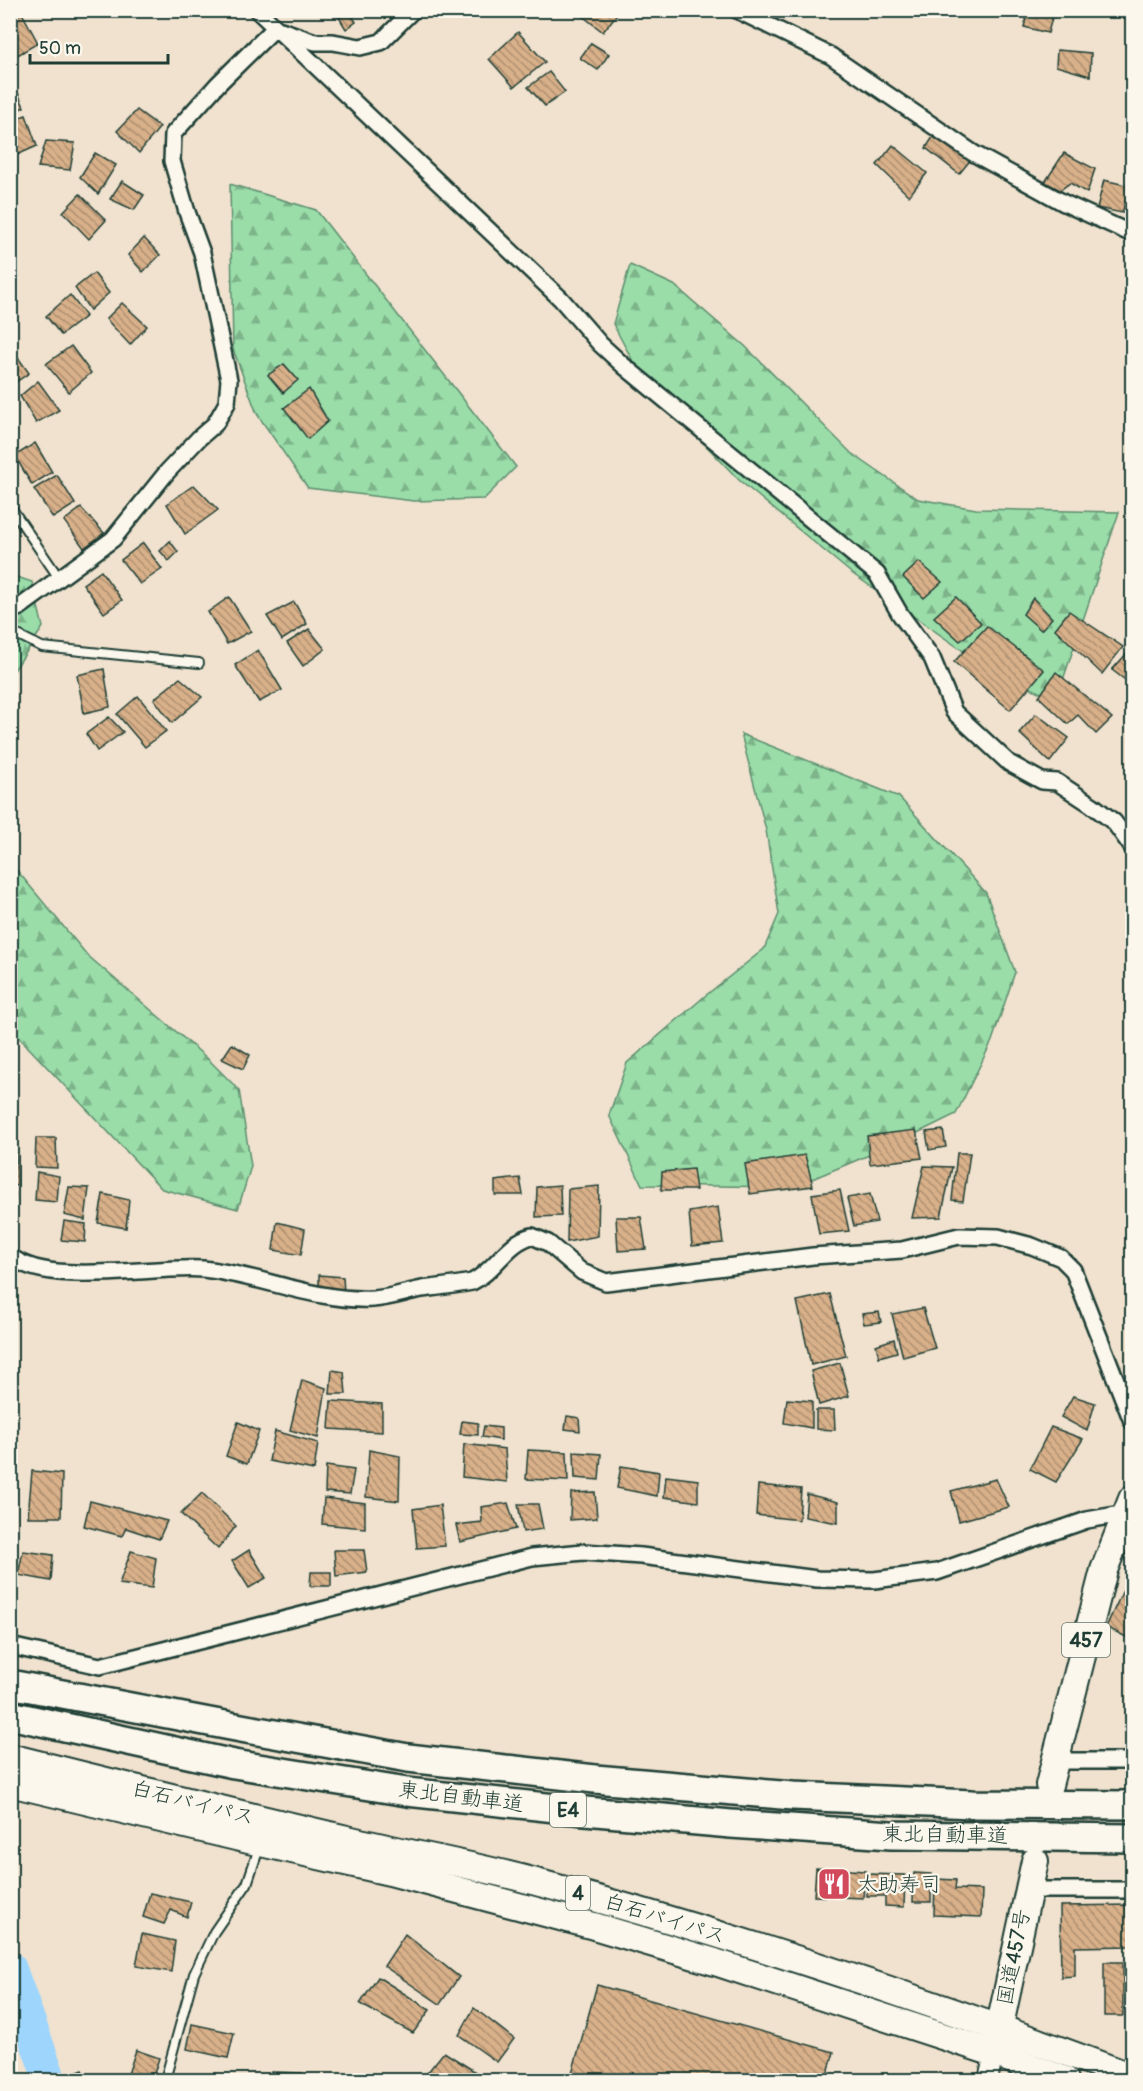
<svg xmlns="http://www.w3.org/2000/svg" width="1143" height="2091" font-family="Pangolin,'Klee One',sans-serif">
	<style>
		.forest { fill: url(#forest-firs); stroke: #5c8d6e; stroke-width: 1.5 }
		.lines { fill: none; stroke-linecap: round; stroke-linejoin: round }
		.river { stroke: #9dd5fd; stroke-width: 33 }
		.building { fill: url(#building-back-hatch); stroke: #1f3d34; stroke-width: 1.5 }
		.service-casing { stroke: #1f3d34; stroke-width: 12 }
		.minor-casing { stroke: #1f3d34; stroke-width: 20 }
		.tertiary-casing { stroke: #1f3d34; stroke-width: 22 }
		.trunk-casing { stroke: #1f3d34; stroke-width: 30 }
		.motorway-casing { stroke: #1f3d34; stroke-width: 32 }
		.service { stroke: #fbf7ec; stroke-width: 8 }
		.minor { stroke: #fbf7ec; stroke-width: 15 }
		.tertiary { stroke: #fbf7ec; stroke-width: 18 }
		.trunk { stroke: #fbf7ec; stroke-width: 26 }
		.motorway { stroke: #fbf7ec; stroke-width: 27 }
		.labels { text-anchor: middle; dominant-baseline: central; stroke-width: 4.5; stroke-linejoin: round; paint-order: stroke }
		.shield { fill: #fbf7ec; stroke: #61756b; stroke-width: 1.5 }
		.shield-label { font-size: 20px; font-weight: bold; fill: #1f3d34 }
		.street-label { font-size: 21px; fill: #1f3d34; stroke: #fbf7ec }
		.poi-label { font-size: 21px; fill: #1f3d34; stroke: #fbf7ec; text-anchor: start }
	</style>
	<defs>
		<pattern id="forest-firs" width="22" height="20" patternUnits="userSpaceOnUse" patternTransform="scale(1.5)"><rect width="22" height="20" fill="#9adda9"/><path d="M5 1l3.5 6h-7zM16 11l3.5 6h-7z" fill="#7db48a"/></pattern>
		<pattern id="building-back-hatch" width="6" height="6" patternUnits="userSpaceOnUse" patternTransform="scale(1.5)"><rect width="6" height="6" fill="#d8b089"/><path d="M-1 5l2 2M0 0l6 6M5-1l2 2" fill="none" stroke="#af9071"/></pattern>
	</defs>
	<rect width="100%" height="100%" fill="#f0e2ce"/>
	<filter id="ink" filterUnits="userSpaceOnUse"><feTurbulence type="fractalNoise" baseFrequency=".0167" numOctaves="2"/><feDisplacementMap in="SourceGraphic" scale="12" xChannelSelector="R" yChannelSelector="G"/><feConvolveMatrix kernelMatrix="1 2 1 2 8 2 1 2 1" color-interpolation-filters="sRGB"/></filter>
	<g filter="url(#ink)">
		<g class="forest">
			<polygon points="230,184 316,210 516,467 484,499 414,501 308,488 257,414 233,349"/>
			<polygon points="630,265 674,285 745,346 851,453 918,499 976,509 1119,512 1056,701 975,659 850,572 740,481 643,380 613,324"/>
			<polygon points="11,575 32,582 43,627 11,675"/>
			<polygon points="741,734 899,797 986,893 1015,972 992,1041 956,1114 893,1145 793,1187 642,1185 609,1115 627,1063 705,996 764,949 779,914 766,830"/>
			<polygon points="10,862 87,955 208,1059 239,1090 251,1166 238,1209 162,1189 11,1029"/>
		</g>
		<g class="lines">
			<polyline class="river" points="10,1968 50,2080"/>
		</g>
		<g class="building">
			<polygon points="342,10 349,10 356,22 346,29 337,14"/>
			<polygon points="575,10 620,10 603,32"/>
			<polygon points="1028,10 1054,10 1048,33 1024,27"/>
			<polygon points="22,13 38,43 16,56 10,43 10,19"/>
			<polygon points="518,32 545,62 514,87 489,59"/>
			<polygon points="591,43 609,54 598,70 580,58"/>
			<polygon points="1057,50 1091,53 1090,76 1056,66"/>
			<polygon points="549,72 565,92 545,106 528,87"/>
			<polygon points="10,74 24,107 10,114"/>
			<polygon points="137,110 160,127 139,153 117,131"/>
			<polygon points="26,115 37,146 10,158 10,121"/>
			<polygon points="936,132 973,157 959,174 926,148"/>
			<polygon points="46,141 75,143 70,170 38,167"/>
			<polygon points="893,145 927,173 909,196 877,165"/>
			<polygon points="95,153 116,165 98,194 80,177"/>
			<polygon points="1064,153 1095,169 1087,193 1070,183 1060,190 1045,182"/>
			<polygon points="1104,180 1130,186 1122,213 1097,208"/>
			<polygon points="122,181 144,195 134,210 110,199"/>
			<polygon points="80,194 106,220 89,239 63,212"/>
			<polygon points="144,238 160,255 143,272 128,255"/>
			<polygon points="94,273 109,293 90,310 75,288"/>
			<polygon points="70,295 86,316 61,335 46,316"/>
			<polygon points="122,303 147,326 130,345 106,319"/>
			<polygon points="10,346 29,373 10,386"/>
			<polygon points="71,346 91,373 69,392 46,364"/>
			<polygon points="284,364 298,380 283,393 268,375"/>
			<polygon points="38,381 59,410 36,423 20,396"/>
			<polygon points="309,389 328,421 308,439 284,408"/>
			<polygon points="35,443 52,472 32,485 15,456"/>
			<polygon points="57,475 75,504 53,518 34,489"/>
			<polygon points="194,485 218,510 185,534 167,504"/>
			<polygon points="81,508 104,533 84,548 64,521"/>
			<polygon points="170,541 178,552 169,561 160,551"/>
			<polygon points="143,543 162,569 140,584 121,560"/>
			<polygon points="919,562 942,582 924,598 903,577"/>
			<polygon points="101,571 122,600 104,613 83,584"/>
			<polygon points="229,597 251,631 227,644 208,612"/>
			<polygon points="956,597 981,623 960,641 934,617"/>
			<polygon points="1033,598 1052,618 1041,630 1023,614"/>
			<polygon points="294,602 307,624 282,640 267,616"/>
			<polygon points="1069,611 1123,647 1102,674 1055,629"/>
			<polygon points="987,626 1044,670 1010,710 954,662"/>
			<polygon points="309,629 325,649 303,666 287,643"/>
			<polygon points="258,650 282,690 259,702 235,665"/>
			<polygon points="1129,651 1132,654 1132,685 1112,670"/>
			<polygon points="104,669 110,707 84,713 77,675"/>
			<polygon points="1056,672 1112,718 1096,734 1078,715 1068,724 1039,697"/>
			<polygon points="180,678 202,697 172,723 154,699"/>
			<polygon points="138,696 166,731 145,747 117,714"/>
			<polygon points="1036,714 1069,738 1050,762 1019,733"/>
			<polygon points="109,717 123,732 97,751 86,734"/>
			<polygon points="232,1044 250,1055 243,1069 222,1059"/>
			<polygon points="916,1130 922,1158 870,1164 867,1136"/>
			<polygon points="943,1130 946,1147 929,1150 926,1132"/>
			<polygon points="36,1138 56,1138 57,1168 35,1167"/>
			<polygon points="10,1153 16,1153 17,1186 10,1185"/>
			<polygon points="957,1153 970,1153 963,1201 952,1200"/>
			<polygon points="805,1155 813,1186 750,1194 745,1164"/>
			<polygon points="924,1166 952,1167 941,1217 912,1218"/>
			<polygon points="693,1169 696,1190 661,1190 662,1172"/>
			<polygon points="37,1172 59,1176 57,1202 35,1200"/>
			<polygon points="520,1178 523,1195 495,1195 495,1181"/>
			<polygon points="560,1185 561,1216 536,1217 537,1187"/>
			<polygon points="599,1186 598,1236 567,1242 568,1189"/>
			<polygon points="69,1187 89,1188 85,1220 64,1215"/>
			<polygon points="840,1190 849,1231 819,1234 812,1194"/>
			<polygon points="10,1193 15,1193 13,1222 10,1221"/>
			<polygon points="103,1194 129,1200 126,1228 98,1223"/>
			<polygon points="870,1194 877,1222 854,1226 847,1198"/>
			<polygon points="718,1207 723,1243 692,1246 689,1212"/>
			<polygon points="616,1217 641,1217 646,1249 618,1251"/>
			<polygon points="64,1221 86,1224 85,1242 61,1240"/>
			<polygon points="277,1222 305,1229 301,1255 273,1250"/>
			<polygon points="319,1275 343,1277 344,1293 319,1291"/>
			<polygon points="830,1294 846,1356 811,1365 797,1301"/>
			<polygon points="923,1308 935,1348 903,1357 892,1314"/>
			<polygon points="879,1312 881,1322 864,1324 862,1314"/>
			<polygon points="894,1339 897,1352 879,1357 876,1345"/>
			<polygon points="840,1363 849,1396 819,1405 811,1371"/>
			<polygon points="332,1370 344,1372 346,1394 330,1394"/>
			<polygon points="302,1380 326,1388 318,1438 290,1430"/>
			<polygon points="1073,1396 1095,1403 1087,1431 1061,1417"/>
			<polygon points="787,1399 812,1401 812,1428 784,1423"/>
			<polygon points="331,1401 382,1404 382,1432 329,1429"/>
			<polygon points="816,1410 834,1410 835,1430 816,1429"/>
			<polygon points="567,1416 579,1418 580,1431 565,1429"/>
			<polygon points="462,1421 478,1423 478,1435 460,1434"/>
			<polygon points="238,1422 259,1431 247,1464 226,1456"/>
			<polygon points="484,1426 501,1428 501,1440 482,1437"/>
			<polygon points="1051,1427 1083,1439 1056,1482 1030,1469"/>
			<polygon points="275,1431 318,1443 314,1470 269,1461"/>
			<polygon points="464,1444 505,1449 507,1482 462,1477"/>
			<polygon points="369,1450 400,1456 399,1501 366,1497"/>
			<polygon points="528,1450 567,1452 568,1481 526,1479"/>
			<polygon points="574,1452 601,1454 599,1480 575,1478"/>
			<polygon points="326,1466 354,1470 350,1494 325,1492"/>
			<polygon points="621,1466 659,1472 657,1496 617,1488"/>
			<polygon points="32,1471 62,1474 61,1517 28,1517"/>
			<polygon points="666,1476 698,1480 698,1502 664,1497"/>
			<polygon points="996,1479 1009,1507 959,1521 951,1491"/>
			<polygon points="758,1485 801,1489 799,1520 756,1515"/>
			<polygon points="595,1492 597,1518 570,1520 571,1493"/>
			<polygon points="202,1493 236,1526 218,1549 181,1514"/>
			<polygon points="807,1494 838,1502 838,1523 805,1517"/>
			<polygon points="324,1498 365,1503 365,1528 322,1524"/>
			<polygon points="90,1501 167,1521 159,1539 126,1528 122,1536 84,1526"/>
			<polygon points="508,1503 516,1529 460,1542 456,1525 482,1522 481,1507"/>
			<polygon points="518,1504 538,1504 543,1529 523,1532"/>
			<polygon points="440,1505 445,1546 417,1548 413,1509"/>
			<polygon points="249,1550 266,1578 249,1588 232,1561"/>
			<polygon points="334,1550 364,1550 367,1572 336,1576"/>
			<polygon points="23,1551 53,1555 51,1581 18,1575"/>
			<polygon points="131,1551 156,1558 152,1588 119,1584"/>
			<polygon points="311,1572 331,1572 331,1586 310,1586"/>
			<polygon points="1126,1584 1132,1587 1132,1640 1106,1627"/>
			<polygon points="816,1868 865,1871 863,1898 814,1896"/>
			<polygon points="914,1873 931,1874 931,1902 913,1902"/>
			<polygon points="867,1874 905,1875 904,1907 885,1906 885,1896 867,1896"/>
			<polygon points="935,1879 956,1880 955,1889 982,1890 981,1917 934,1915"/>
			<polygon points="150,1893 191,1902 187,1917 171,1910 164,1924 143,1917"/>
			<polygon points="1132,1905 1132,1946 1075,1947 1075,1976 1061,1977 1060,1906"/>
			<polygon points="142,1934 175,1941 171,1972 136,1966"/>
			<polygon points="405,1934 459,1977 440,2004 384,1966"/>
			<rect x="1104" y="1962" width="19" height="54"/>
			<polygon points="378,1977 430,2010 413,2033 360,2004"/>
			<polygon points="597,1985 834,2052 826,2080 570,2080"/>
			<polygon points="474,2008 514,2039 497,2062 459,2035"/>
			<polygon points="192,2024 234,2033 228,2058 187,2049"/>
			<polygon points="136,2050 159,2058 152,2080 126,2080"/>
			<polygon points="444,2052 485,2078 483,2080 437,2080 427,2073"/>
			<polygon points="83,2070 86,2080 64,2080 63,2078"/>
			<polygon points="271,2072 302,2073 302,2080 271,2080"/>
		</g>
		<g class="lines">
			<g class="service-casing">
				<g id="service">
					<polyline points="10,506 59,578"/>
					<polyline points="10,631 42,647 199,663"/>
					<polyline points="165,2080 194,1974 214,1932 247,1884 259,1848"/>
				</g>
			</g>
			<g class="minor-casing">
				<g id="minor">
					<polyline points="257,10 561,299 600,344 624,366 877,574 900,614 932,658 954,712 1009,763 1042,781 1057,782 1092,805 1114,822 1132,847"/>
					<polyline points="737,10 831,56 973,153 1064,203 1132,234"/>
					<polyline points="281,30 315,42 333,42 360,47 381,42 413,10"/>
					<polyline points="10,611 20,607 113,539 167,472 199,438 215,424 227,403 229,380 202,253 187,212 172,161 173,134 218,84 275,28"/>
					<path d="M10,1256C50,1288 153,1265 203,1269C261,1275 315,1302 373,1299C390,1298 406,1292 422,1289C439,1287 455,1285 472,1282C495,1271 507,1242 532,1236L548,1243L582,1272L606,1282L813,1256L902,1250L959,1236L998,1237L1032,1246L1061,1258L1073,1270L1132,1421"/>
					<polyline points="10,1646 100,1666 532,1557 583,1552 641,1556 817,1579 874,1580 937,1572 1087,1520 1127,1513"/>
					<polyline points="1055,1761 1132,1761"/>
					<polyline points="1028,1890 1132,1890"/>
				</g>
			</g>
			<g class="tertiary-casing">
				<polyline id="tertiary" points="988,2080 994,2053"/>
			</g>
			<g class="trunk-casing">
				<g id="trunk">
					<path d="M10,1757C122,1785 234,1813 347,1839C410,1854 474,1865 536,1882C738,1936 936,2003 1132,2077"/>
					<polyline points="10,1783 261,1843 390,1872 594,1926 715,1962 994,2053 1065,2080"/>
					<polyline points="1049,1785 1104,1570 1132,1499"/>
					<polyline points="996,2044 1035,1861"/>
				</g>
			</g>
			<g class="motorway-casing">
				<g id="motorway">
					<polyline points="10,1684 241,1728 408,1758 595,1779 793,1796 972,1804 1132,1805"/>
					<polyline points="10,1715 234,1764 407,1792 574,1810 731,1824 891,1835 1132,1838"/>
				</g>
			</g>
			<use href="#service" class="service"/>
			<use href="#minor" class="minor"/>
			<use href="#tertiary" class="tertiary"/>
			<use href="#trunk" class="trunk"/>
			<use href="#motorway" class="motorway"/>
		</g>
	</g>
	<defs>
		<g id="restaurant-square" transform="scale(1.725)"><rect x="-9" y="-9" width="18" height="18" rx="4" fill="#d1495b" stroke="#fbf7ec"/><path d="M-5-6h1v4h1v-4h1v4h1v-4h1v5L-1.5 .5V6h-2V.5L-5-1ZM5-6V6H3V1.5H1.5Q1.5-4 5-6Z" fill="#fff"/></g>
	</defs>
	<g fill-rule="evenodd">
		<use href="#restaurant-square" x="834" y="1884"/>
	</g>
	<g class="labels">
		<g class="shield">
			<rect x="1062" y="1623" width="48" height="34" rx="4.5"/>
			<rect x="550" y="1793" width="36" height="34" rx="4.5"/>
			<rect x="566" y="1876" width="24" height="34" rx="4.5"/>
		</g>
		<g class="shield-label">
			<text x="1086" y="1640">457</text>
			<text x="568" y="1810">E4</text>
			<text x="578" y="1893">4</text>
		</g>
		<g class="street-label">
			<text transform="translate(461 1797) rotate(7)">東北自動車道</text>
			<text transform="translate(193 1803) rotate(14)">白石バイパス</text>
			<text transform="translate(945 1835) rotate(1)">東北自動車道</text>
			<text transform="translate(665 1919) rotate(17)">白石バイパス</text>
			<text transform="translate(1014 1957) rotate(-79)">国道457号</text>
		</g>
		<g class="poi-label">
			<text x="857" y="1884">太助寿司</text>
		</g>
	</g>
	<rect width="1143" height="2091" fill="none" stroke="#fbf7ec" stroke-width="36"/>
	<rect x="18" y="18" width="1107" height="2055" fill="none" stroke="#1f3d34" stroke-width="2" filter="url(#ink)"/>
	<path d="M30 54v9h138v-9" fill="none" stroke="#1f3d34" stroke-width="3"/>
	<text x="39" y="54" font-size="18" fill="#1f3d34" stroke="#fbf7ec" stroke-width="4.5" paint-order="stroke">50 m</text>
</svg>
